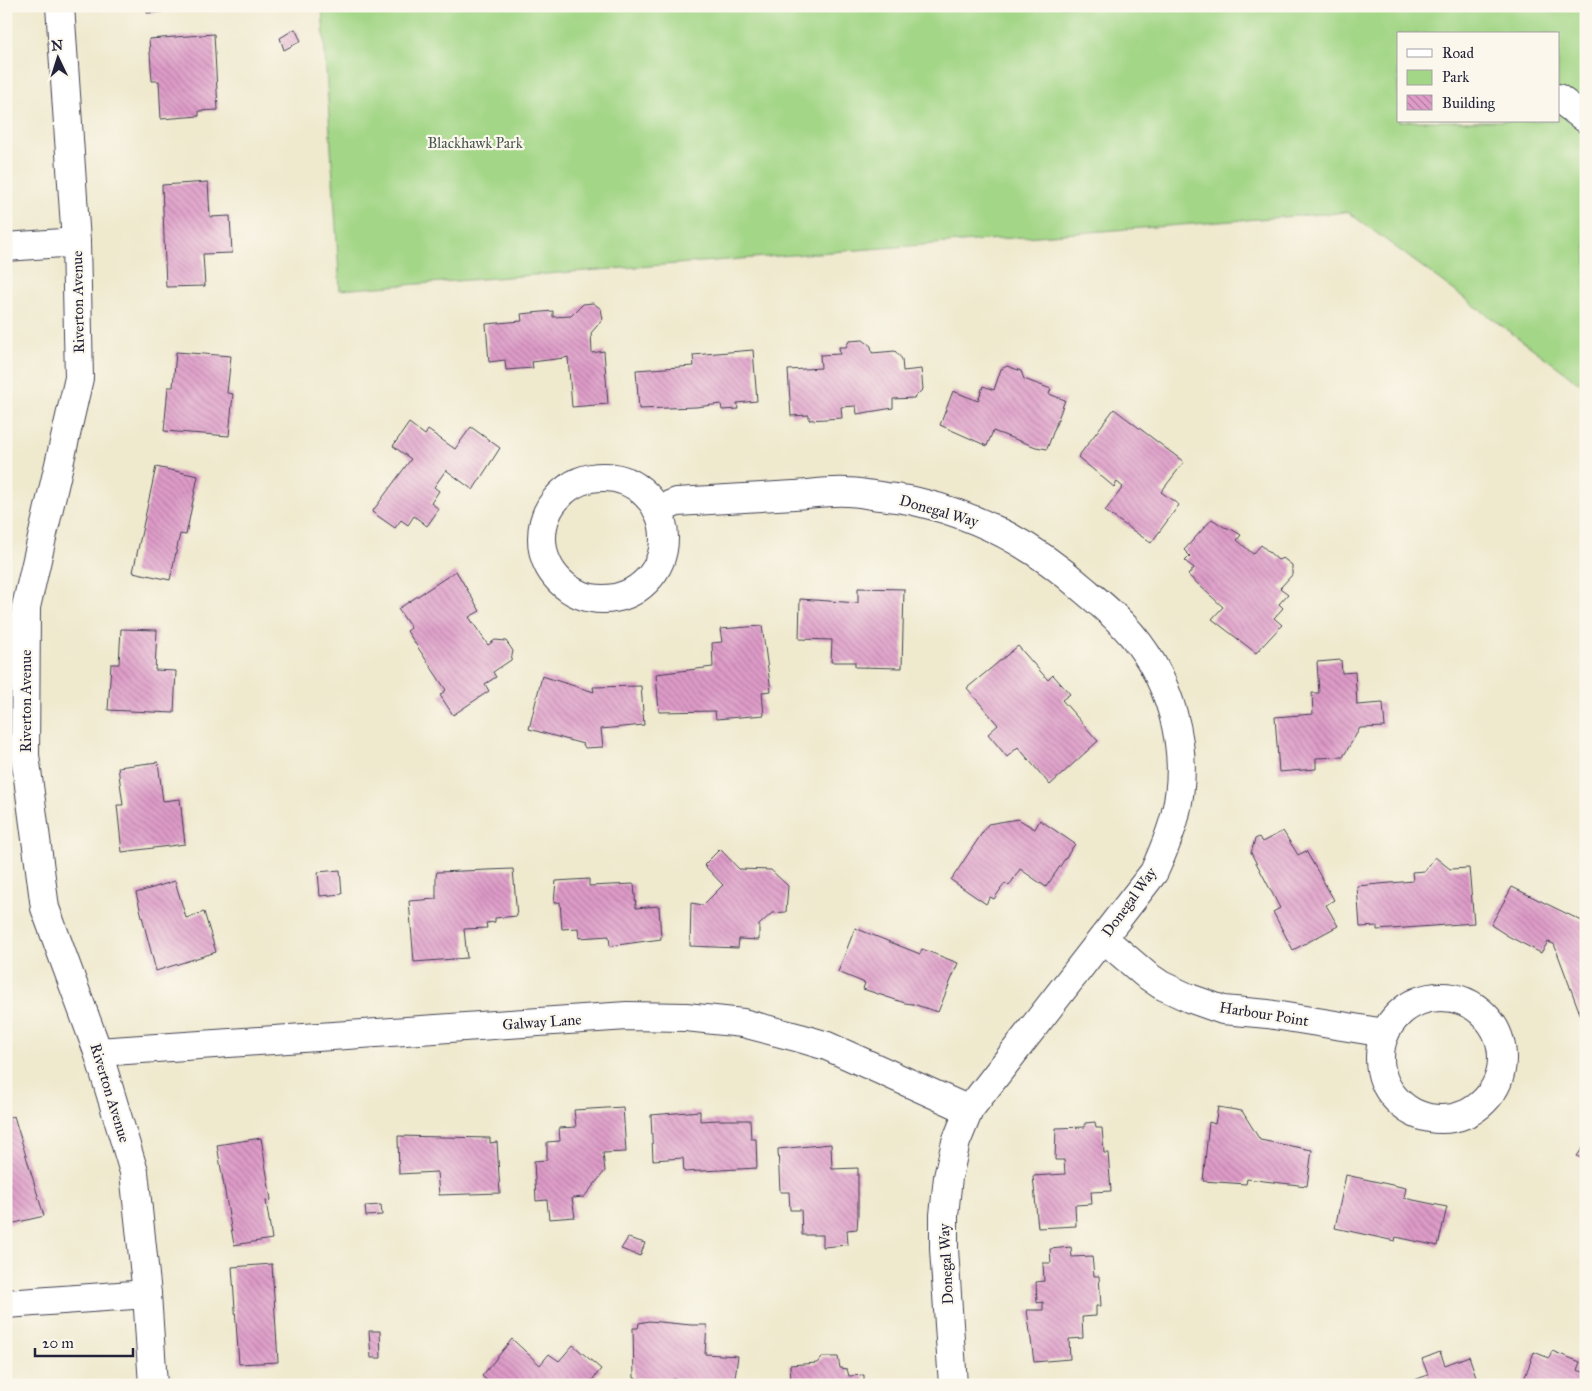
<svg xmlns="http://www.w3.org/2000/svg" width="1592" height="1391" font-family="'IM FELL Great Primer',serif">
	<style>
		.park { fill: #a3d686; stroke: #627c60; fill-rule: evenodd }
		.building { fill: url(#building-back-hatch) }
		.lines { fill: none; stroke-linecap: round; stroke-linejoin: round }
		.minor-casing { stroke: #414051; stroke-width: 30 }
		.minor { stroke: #fff; stroke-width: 28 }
		.labels { text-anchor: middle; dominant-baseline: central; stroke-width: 4.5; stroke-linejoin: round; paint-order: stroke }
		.park-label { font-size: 15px; fill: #495852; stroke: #fbf7ec }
		.street-label { font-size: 15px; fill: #22223b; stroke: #fbf7ec }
	</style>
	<defs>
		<pattern id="building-back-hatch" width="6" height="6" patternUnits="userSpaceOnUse" patternTransform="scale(1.25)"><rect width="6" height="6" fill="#de9bc8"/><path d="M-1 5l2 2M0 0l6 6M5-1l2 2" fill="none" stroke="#b47ea4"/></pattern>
	</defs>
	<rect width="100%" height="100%" fill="#fbf7ec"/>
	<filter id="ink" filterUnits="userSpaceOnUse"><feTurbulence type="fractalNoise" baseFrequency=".02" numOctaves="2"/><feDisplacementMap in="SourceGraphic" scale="10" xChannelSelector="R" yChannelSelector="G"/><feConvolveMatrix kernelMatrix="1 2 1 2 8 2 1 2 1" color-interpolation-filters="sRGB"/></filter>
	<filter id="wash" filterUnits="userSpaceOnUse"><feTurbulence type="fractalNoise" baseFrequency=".0096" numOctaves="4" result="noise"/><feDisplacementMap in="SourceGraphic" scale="20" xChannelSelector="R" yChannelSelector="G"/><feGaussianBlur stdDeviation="1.12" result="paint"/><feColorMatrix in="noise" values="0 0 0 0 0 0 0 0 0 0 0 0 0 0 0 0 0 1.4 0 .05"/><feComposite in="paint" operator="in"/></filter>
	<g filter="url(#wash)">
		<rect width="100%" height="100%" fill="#efe9ce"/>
		<path class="park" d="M322,6H1586V388L1348,212L340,290ZM1398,34H1558V121H1398Z"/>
		<g id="blocks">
			<g class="building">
				<polygon points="147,6 193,6 193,9 147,13"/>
				<polygon points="295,29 301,41 284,50 280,38"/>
				<polygon points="214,34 218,110 199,111 199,116 161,119 159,81 152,81 149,39"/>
				<polygon points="208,182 210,217 230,216 232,253 203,254 205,286 166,287 162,185"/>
				<polygon points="593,303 601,309 603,319 591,333 592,353 604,351 608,404 572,407 568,357 564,358 532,362 533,368 506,370 505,360 489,362 486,324 522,321 521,314 553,311 553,317 571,316 583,304"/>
				<polygon points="863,340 871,346 872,353 895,351 902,359 903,371 921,369 923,389 914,398 893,399 893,408 857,414 856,406 841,407 842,418 809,420 809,415 791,416 788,370 821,368 820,355 840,354 839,347 846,347 849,341"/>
				<polygon points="753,350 757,401 737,403 738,409 722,410 721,404 696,407 639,409 636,370 694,366 693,355"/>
				<polygon points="176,352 231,356 227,393 233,394 229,436 164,431 168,387 173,387"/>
				<polygon points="1007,366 1021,371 1024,379 1051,389 1049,394 1065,400 1047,449 1036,447 993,431 987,446 940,425 953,391 978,401 983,386 994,390 1001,369"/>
				<polygon points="1114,409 1184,462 1161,492 1179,505 1151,543 1105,511 1123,487 1117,482 1114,487 1078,457"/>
				<polygon points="409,423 425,435 428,430 455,449 471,427 500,448 473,490 446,470 434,487 439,491 431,503 439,509 427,526 414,516 408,525 401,520 395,528 372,512 411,459 393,446"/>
				<polygon points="156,467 198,476 186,535 180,534 170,580 133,572"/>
				<polygon points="1212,519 1224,527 1231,529 1241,535 1237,540 1253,554 1261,545 1278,560 1283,558 1292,565 1292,575 1280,588 1288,594 1279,604 1283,608 1274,618 1282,625 1256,653 1212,619 1223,607 1188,575 1194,568 1185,561 1190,556 1184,550"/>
				<polygon points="456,571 480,611 469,617 488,645 495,640 506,641 513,651 511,660 493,672 496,677 485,684 489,691 453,715 440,695 446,690 407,631 411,628 398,609"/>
				<polygon points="858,588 904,589 902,668 855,667 855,662 831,662 832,640 799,639 800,599 858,603"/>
				<polygon points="762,626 771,691 762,692 764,715 716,719 715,711 659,712 656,674 713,667 712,643 722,642 720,629"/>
				<polygon points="121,629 157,630 155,670 176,671 174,713 108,710 111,664 119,664"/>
				<polygon points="1018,646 1048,680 1053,675 1070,694 1062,700 1098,741 1050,785 1018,747 1007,757 988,734 998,725 967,688"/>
				<polygon points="1341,660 1342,673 1355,672 1357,705 1383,703 1385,727 1360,728 1343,757 1316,758 1316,769 1279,772 1275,717 1313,714 1312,693 1319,693 1317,662"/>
				<polygon points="542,676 594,692 593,687 641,686 644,725 601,729 603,747 585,748 583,744 529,729"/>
				<polygon points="158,762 163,801 180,799 185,844 122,852 117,805 123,805 118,767"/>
				<polygon points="1018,819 1035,829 1040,820 1075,844 1046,887 1020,869 1009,886 1005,883 994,899 990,897 986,904 951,880 988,824"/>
				<polygon points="1283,831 1298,855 1306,851 1334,900 1326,905 1338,926 1293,950 1273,912 1280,908 1251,853 1255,839 1259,837 1262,842"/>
				<polygon points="720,849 739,869 771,870 788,886 786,912 772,913 759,925 759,940 739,939 738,948 690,946 691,903 703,905 723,885 704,865"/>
				<polygon points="1435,857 1450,869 1469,868 1474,923 1377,930 1377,926 1360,927 1357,886 1413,881 1412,872 1425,871"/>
				<polygon points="513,869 517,916 495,918 495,922 486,923 487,928 464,929 467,958 414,962 409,901 436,899 436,876 437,872"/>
				<polygon points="340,870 342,894 320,896 318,872"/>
				<polygon points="589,879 589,886 634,884 636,908 659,906 661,939 610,946 609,936 579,938 578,928 562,929 560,902 554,903 556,881"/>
				<polygon points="175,881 186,918 204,912 216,952 156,971 136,893"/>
				<polygon points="1512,887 1586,923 1586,1018 1582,1019 1554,944 1548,942 1541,953 1508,936 1491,925"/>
				<polygon points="855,928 920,954 922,949 958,963 938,1012 913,1004 905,1003 863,989 865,983 838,972"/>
				<polygon points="623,1107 626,1152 603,1153 605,1171 584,1197 572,1198 575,1217 549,1219 547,1200 536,1201 534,1161 547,1160 547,1142 560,1141 559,1128 576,1127 574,1110"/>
				<polygon points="1218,1107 1242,1111 1260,1140 1312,1150 1307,1186 1247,1179 1246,1184 1203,1181 1209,1122 1215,1124"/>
				<polygon points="700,1111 700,1121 718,1120 750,1120 751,1139 756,1139 757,1168 684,1172 683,1158 653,1160 651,1115"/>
				<polygon points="14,1116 44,1216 6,1225 6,1118"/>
				<polygon points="1095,1122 1096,1128 1102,1128 1104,1153 1108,1153 1111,1191 1091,1192 1092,1204 1075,1205 1076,1226 1038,1228 1033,1176 1065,1174 1064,1160 1055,1160 1056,1128 1085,1127 1085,1123"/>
				<polygon points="398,1136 490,1138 490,1143 497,1142 500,1193 439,1195 437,1172 399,1174"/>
				<polygon points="261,1138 271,1200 266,1201 272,1239 234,1245 217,1145"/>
				<polygon points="1586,1143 1586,1161 1577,1156"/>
				<polygon points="831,1144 832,1169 858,1168 858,1215 857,1229 847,1230 848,1245 823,1247 823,1235 802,1235 801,1210 790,1210 789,1192 780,1192 778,1149"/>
				<polygon points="1346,1175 1406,1188 1404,1198 1447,1207 1438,1246 1396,1237 1395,1241 1335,1228"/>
				<polygon points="381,1205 382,1215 366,1216 365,1206"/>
				<polygon points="628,1238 645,1243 640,1256 621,1249"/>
				<polygon points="1071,1247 1072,1257 1092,1256 1094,1276 1099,1276 1101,1306 1096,1306 1096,1316 1082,1317 1083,1338 1069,1339 1070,1359 1034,1362 1027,1310 1043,1310 1043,1302 1037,1303 1036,1282 1044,1281 1043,1263 1051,1263 1050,1249"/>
				<polygon points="272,1264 278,1362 239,1364 232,1267"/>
				<polygon points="649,1321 691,1325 707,1325 705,1354 738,1356 734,1385 686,1385 686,1380 673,1379 673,1384 634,1378 633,1328 638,1328 639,1323"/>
				<polygon points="369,1331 380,1331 381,1358 371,1358"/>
				<polygon points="512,1339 540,1365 549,1354 559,1361 573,1345 601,1369 589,1384 590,1385 489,1385 490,1383 482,1376"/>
				<polygon points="1552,1351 1580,1362 1577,1370 1586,1373 1586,1385 1522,1385 1534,1352 1549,1358"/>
				<polygon points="1440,1352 1445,1365 1469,1356 1479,1385 1401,1385 1428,1375 1422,1359"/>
				<polygon points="822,1357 838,1357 840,1368 847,1369 849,1376 864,1375 864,1385 770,1385 769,1381 791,1380 790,1365 817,1363"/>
			</g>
		</g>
	</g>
	<g filter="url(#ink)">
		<use href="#blocks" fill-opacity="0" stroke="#414051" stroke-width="1"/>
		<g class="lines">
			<g class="minor-casing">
				<g id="minor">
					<polyline points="60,6 76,242 79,378 26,607 25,755 45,908 98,1052 134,1172 147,1294 153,1385"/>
					<polyline points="1558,98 1586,119"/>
					<polyline points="6,247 76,242"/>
					<circle cx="603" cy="538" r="61"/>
					<path d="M657,510L677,502C716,500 755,497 794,495C811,494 829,491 847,492C858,492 869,495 880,496C893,498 906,499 918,502C979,516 1036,547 1083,589C1096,600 1110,611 1122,624C1170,673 1192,749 1175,816C1170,836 1162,854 1154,872L969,1110L956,1142L948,1177L944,1215V1249L953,1385"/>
					<polyline points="1103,938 1145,974 1161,985 1189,998 1223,1010 1268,1014 1385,1033"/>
					<circle cx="1441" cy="1058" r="61"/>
					<polyline points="98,1052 627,1016 686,1017 743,1023 800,1038 827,1046 969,1110"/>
					<polyline points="6,1304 147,1294"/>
				</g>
			</g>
			<use href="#minor" class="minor"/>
		</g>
	</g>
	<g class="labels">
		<g class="park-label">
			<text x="475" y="143">Blackhawk Park</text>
		</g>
		<g class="street-label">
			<text transform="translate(78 302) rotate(-91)">Riverton Avenue</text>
			<text transform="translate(939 511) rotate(16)">Donegal Way</text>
			<text transform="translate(26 701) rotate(-90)">Riverton Avenue</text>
			<text transform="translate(1129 902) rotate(-54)">Donegal Way</text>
			<text transform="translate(1264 1014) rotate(9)">Harbour Point</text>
			<text transform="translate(542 1022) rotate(-4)">Galway Lane</text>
			<text transform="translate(110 1093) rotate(73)">Riverton Avenue</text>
			<text transform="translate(946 1264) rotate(-93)">Donegal Way</text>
		</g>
	</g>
	<rect width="1592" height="1391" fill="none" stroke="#fbf7ec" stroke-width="25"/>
	<rect x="1397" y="32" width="162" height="90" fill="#fbf7ec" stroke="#a4a2a5"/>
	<rect x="1407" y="49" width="25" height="8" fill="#ffffff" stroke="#a4a2a5"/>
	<text x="1442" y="58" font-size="15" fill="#22223b">Road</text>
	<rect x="1407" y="70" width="25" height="15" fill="#a3d686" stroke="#a4a2a5"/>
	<text x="1442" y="82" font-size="15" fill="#22223b">Park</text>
	<rect x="1407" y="95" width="25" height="15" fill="url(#building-back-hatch)" stroke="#a4a2a5"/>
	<text x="1442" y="108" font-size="15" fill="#22223b">Building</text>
	<g transform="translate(58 58) rotate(356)" stroke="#fbf7ec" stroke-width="4" paint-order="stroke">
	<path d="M0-4L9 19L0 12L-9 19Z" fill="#22223b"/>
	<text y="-8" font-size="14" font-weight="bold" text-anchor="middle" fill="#22223b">N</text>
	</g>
	<path d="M35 1348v8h98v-8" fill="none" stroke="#22223b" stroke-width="2.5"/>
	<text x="42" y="1348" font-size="15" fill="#22223b" stroke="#fbf7ec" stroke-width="4" paint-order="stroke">20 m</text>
</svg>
